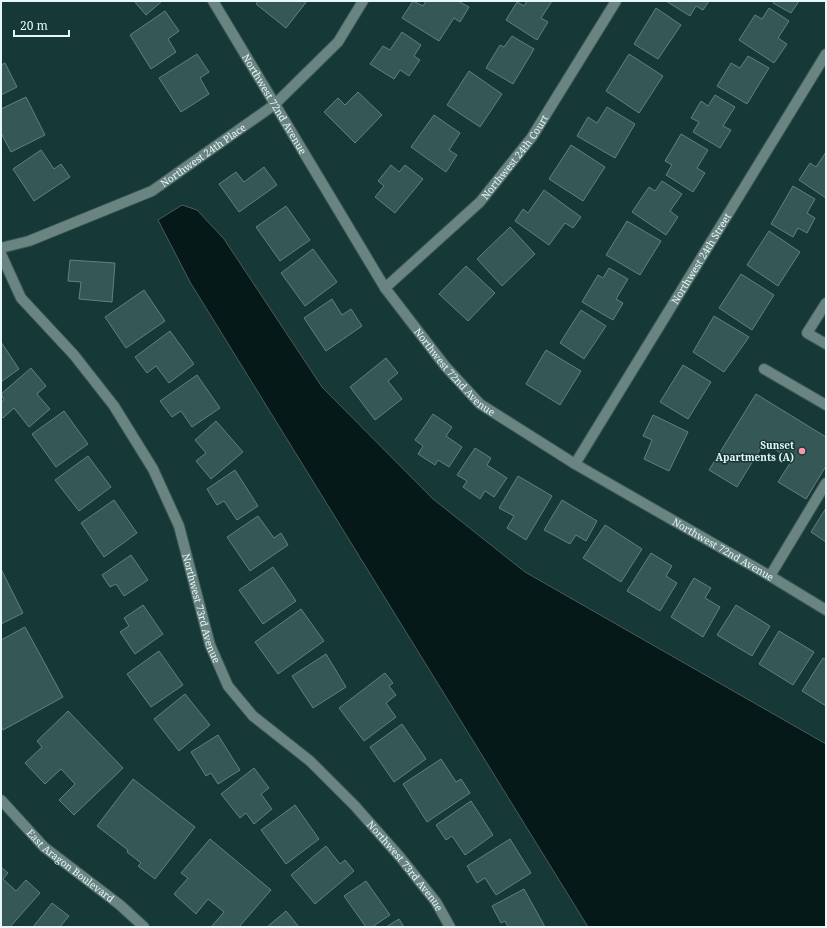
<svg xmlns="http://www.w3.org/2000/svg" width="827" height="928" font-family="'Noto Serif',serif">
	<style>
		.water { fill: #051918; stroke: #485c5b }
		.building { fill: #355755; stroke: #5f8280 }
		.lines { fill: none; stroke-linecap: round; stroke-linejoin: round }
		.minor-casing { stroke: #375755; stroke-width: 12 }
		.minor { stroke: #6a8482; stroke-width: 10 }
		.poi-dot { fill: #f49aa6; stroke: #163836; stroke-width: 1.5 }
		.labels { text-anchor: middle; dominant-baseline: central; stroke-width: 3; stroke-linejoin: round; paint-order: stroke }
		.street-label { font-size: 10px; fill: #e5f7f6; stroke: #163836 }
		.poi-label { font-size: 10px; font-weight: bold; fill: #e5f7f6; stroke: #163836; text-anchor: end }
	</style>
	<rect width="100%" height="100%" fill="#163836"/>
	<polygon class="water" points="182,205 197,210 224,239 322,387 433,499 525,572 826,744 826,927 588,927 190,282 158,220"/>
	<g class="building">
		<polygon points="134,1 162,1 146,15"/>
		<polygon points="258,1 307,1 286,28 256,4"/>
		<polygon points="413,1 423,6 426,1 458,1 469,7 460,22 454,18 439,41 402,18"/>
		<polygon points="527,1 552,1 541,18 548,22 537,40 506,20 517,2 524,6"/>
		<polygon points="666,1 709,1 703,10 696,6 690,16"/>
		<polygon points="774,1 799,1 791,13 773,3"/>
		<polygon points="656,8 681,25 658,59 634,44"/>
		<polygon points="769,8 789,21 778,38 787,44 774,63 739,40 755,15 762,19"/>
		<polygon points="165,11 179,31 168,39 176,52 151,69 130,35"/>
		<polygon points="402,32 421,45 414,56 420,60 409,76 400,70 394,79 370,64 383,46 390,50"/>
		<polygon points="512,36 534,49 513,84 486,68 500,45 504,47"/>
		<polygon points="197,54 209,72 200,78 209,94 181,112 159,78"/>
		<polygon points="629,54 663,76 639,113 606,91"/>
		<polygon points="748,56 769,68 747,104 717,86 731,63 740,68"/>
		<polygon points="5,63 17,87 1,95 1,65"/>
		<polygon points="469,71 502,94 480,127 447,105"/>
		<polygon points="358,92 382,115 355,143 324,112 338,98 345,105"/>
		<polygon points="715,95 735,107 723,126 731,130 720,148 693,132 699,122 691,118 701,101 708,106"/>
		<polygon points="26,97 45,135 11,152 1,133 1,109"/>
		<polygon points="607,107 635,124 615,158 577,136 588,117 597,123"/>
		<polygon points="434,115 460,133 449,150 457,155 446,172 411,147"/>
		<polygon points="681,134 708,150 697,168 705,173 693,192 666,175 672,165 665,161"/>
		<polygon points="571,145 605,167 583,201 549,179"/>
		<polygon points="41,150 54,169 61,164 70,177 34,201 13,169"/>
		<polygon points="826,152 826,198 799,180 810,163 816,167"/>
		<polygon points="391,165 399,172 405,165 423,179 395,213 375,197 384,186 378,181"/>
		<polygon points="264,167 277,185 239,212 219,184 236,172 244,182"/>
		<polygon points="662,181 682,194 670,211 678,217 666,235 632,212 649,187 655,191"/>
		<polygon points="793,186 815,199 807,213 815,218 807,233 798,228 793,237 771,224"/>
		<polygon points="544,190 581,217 573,228 565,223 549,245 515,221 523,209 528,213"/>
		<polygon points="286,206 310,240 280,261 256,227"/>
		<polygon points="627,221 661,241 640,275 606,255"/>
		<polygon points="510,227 535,254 502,286 477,259"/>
		<polygon points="769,231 800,252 778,286 747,265"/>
		<polygon points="313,249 337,282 305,306 281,273"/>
		<polygon points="70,260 115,263 112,302 79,299 81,282 68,281"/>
		<polygon points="466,266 495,293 468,321 439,294"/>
		<polygon points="609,268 628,279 616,299 623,303 613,320 582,302 598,275 603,278"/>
		<polygon points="741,274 774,295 752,330 719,308"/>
		<polygon points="144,290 165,321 126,348 105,317"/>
		<polygon points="332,299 342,315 351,309 362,326 326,351 304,318"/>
		<polygon points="581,310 606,326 584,359 560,343"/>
		<polygon points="714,316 749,337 724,372 693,352"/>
		<polygon points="170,331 194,364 169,383 156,366 147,373 135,357"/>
		<polygon points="1,342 19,369 1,382"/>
		<polygon points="546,350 581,371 560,405 526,384"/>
		<polygon points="386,358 398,373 388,381 402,399 375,420 350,387"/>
		<polygon points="683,365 711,382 688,419 660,402"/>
		<polygon points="31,368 46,386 37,394 50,409 29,427 14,408 3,418 1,416 1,403 4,400 1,394"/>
		<polygon points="197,375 220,408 192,427 181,411 172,417 160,401"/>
		<polygon points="756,394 826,437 826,466 806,499 778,482 792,460 764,443 737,487 709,470"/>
		<polygon points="64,411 88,444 56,467 32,434"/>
		<polygon points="433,414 452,427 446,436 462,447 449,467 438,460 435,465 418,454 423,446 415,440"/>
		<polygon points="653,415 688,432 669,471 644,459 652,440 643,436"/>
		<polygon points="216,421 243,452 211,479 196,461 206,453 195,440"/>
		<polygon points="475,448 491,458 487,465 507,478 494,497 485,491 480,499 463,487 467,481 457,475"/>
		<polygon points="88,456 111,487 79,511 55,480"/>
		<polygon points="235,470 258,506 237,520 224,501 217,505 207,489"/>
		<polygon points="518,476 552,496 526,540 507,528 514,516 499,508"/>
		<polygon points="114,500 137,533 104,557 81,523"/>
		<polygon points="562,500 597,521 586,541 576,535 570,544 544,530"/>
		<polygon points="826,508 826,542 811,532"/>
		<polygon points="258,516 274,538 281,533 288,545 250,571 227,537"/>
		<polygon points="605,525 642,549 621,582 583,558"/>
		<polygon points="651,553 672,566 666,576 677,583 660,611 627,591"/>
		<polygon points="131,555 148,580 124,596 116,584 110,587 102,575"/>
		<polygon points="273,567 296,601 263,624 239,590"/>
		<polygon points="1,569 23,613 1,624"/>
		<polygon points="694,578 711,588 705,598 720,607 703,637 671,617"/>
		<polygon points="143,605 163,634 135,654 120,632 129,626 124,618"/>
		<polygon points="736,605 770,626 752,656 717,635"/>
		<polygon points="301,609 324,641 278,674 255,642"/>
		<polygon points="25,627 63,697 3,730 1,726 1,640"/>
		<polygon points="779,631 814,652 793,685 759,664"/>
		<polygon points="159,651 183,685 151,707 127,674"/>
		<polygon points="326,654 346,687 313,708 292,676"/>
		<polygon points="823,658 826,660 826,706 802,691"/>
		<polygon points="385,673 393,683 389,686 396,695 386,703 396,717 364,741 339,708"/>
		<polygon points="185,694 210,725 179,751 154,719"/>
		<polygon points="68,711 123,768 74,815 59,800 75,784 61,769 45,784 25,763 42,747 37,741"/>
		<polygon points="402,724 426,759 394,782 370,747"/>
		<polygon points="218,735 240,770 218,784 211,773 206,776 191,752"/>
		<polygon points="441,759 456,782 461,779 470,793 427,822 403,784"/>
		<polygon points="254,768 269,788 261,794 272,809 254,824 246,813 240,818 221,794"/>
		<polygon points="133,779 195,827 155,879 138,866 141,863 127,852 128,850 97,826"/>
		<polygon points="471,801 493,835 465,855 452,836 446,840 436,825"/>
		<polygon points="295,805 319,839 286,864 261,830"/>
		<polygon points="210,839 271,890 239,927 211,927 224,912 208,899 196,914 174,894 188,878 181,873"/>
		<polygon points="510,839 531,873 496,895 485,878 477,883 467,866"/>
		<polygon points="326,846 340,864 345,860 354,871 315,904 291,875"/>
		<polygon points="1,867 8,873 3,879 16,891 26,880 40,893 10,927 1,927"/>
		<polygon points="366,881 390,915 372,927 366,927 344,896"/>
		<polygon points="524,889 545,927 508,927 505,921 501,923 492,906"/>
		<polygon points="52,903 69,916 60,927 33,927"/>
		<polygon points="286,911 299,927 267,927"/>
		<polygon points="399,919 404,927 386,927"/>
	</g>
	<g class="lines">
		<g class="minor-casing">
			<g id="minor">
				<path id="s1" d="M213,1L385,288L445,366L480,404L575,464L770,576L826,610"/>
				<path id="s2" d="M1,248L29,241L152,191L274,105L338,42L363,1"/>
				<path id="s3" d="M1,254L21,298L74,355L114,406L153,469L179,526L210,645L228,686L253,716L310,761L355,806L400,857L436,902L450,927"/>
				<path id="s4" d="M385,288L480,202L532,137L616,1"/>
				<polyline points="826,303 807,333 826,344"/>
				<polyline points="764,369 826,405"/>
				<path id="s5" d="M575,464L826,54"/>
				<polyline points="770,576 826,483"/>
				<path id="s6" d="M1,800L44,847L120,905L144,927"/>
			</g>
		</g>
		<use href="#minor" class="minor"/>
	</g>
	<circle class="poi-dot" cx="802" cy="451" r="4"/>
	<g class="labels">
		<g class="street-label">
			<text stroke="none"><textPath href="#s1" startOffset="120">Northwest 72nd Avenue</textPath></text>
			<text stroke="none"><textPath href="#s2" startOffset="224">Northwest 24th Place</textPath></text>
			<text stroke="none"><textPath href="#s4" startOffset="185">Northwest 24th Court</textPath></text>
			<text stroke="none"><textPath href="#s5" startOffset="241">Northwest 24th Street</textPath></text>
			<text stroke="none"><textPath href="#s1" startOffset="444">Northwest 72nd Avenue</textPath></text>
			<text stroke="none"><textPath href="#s1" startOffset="768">Northwest 72nd Avenue</textPath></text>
			<text stroke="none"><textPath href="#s3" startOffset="413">Northwest 73rd Avenue</textPath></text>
			<text stroke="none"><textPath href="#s6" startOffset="96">East Aragon Boulevard</textPath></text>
			<text stroke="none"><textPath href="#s3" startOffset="749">Northwest 73rd Avenue</textPath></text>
		</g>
		<g class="poi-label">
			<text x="794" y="445">Sunset<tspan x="794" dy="12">Apartments (A)</tspan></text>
		</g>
	</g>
	<rect width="827" height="928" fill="none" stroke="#e5f7f6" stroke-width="4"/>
	<path d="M14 30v6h55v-6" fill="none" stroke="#e5f7f6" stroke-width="2"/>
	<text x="20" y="30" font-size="12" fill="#e5f7f6" stroke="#163836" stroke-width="3" paint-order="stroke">20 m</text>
</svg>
